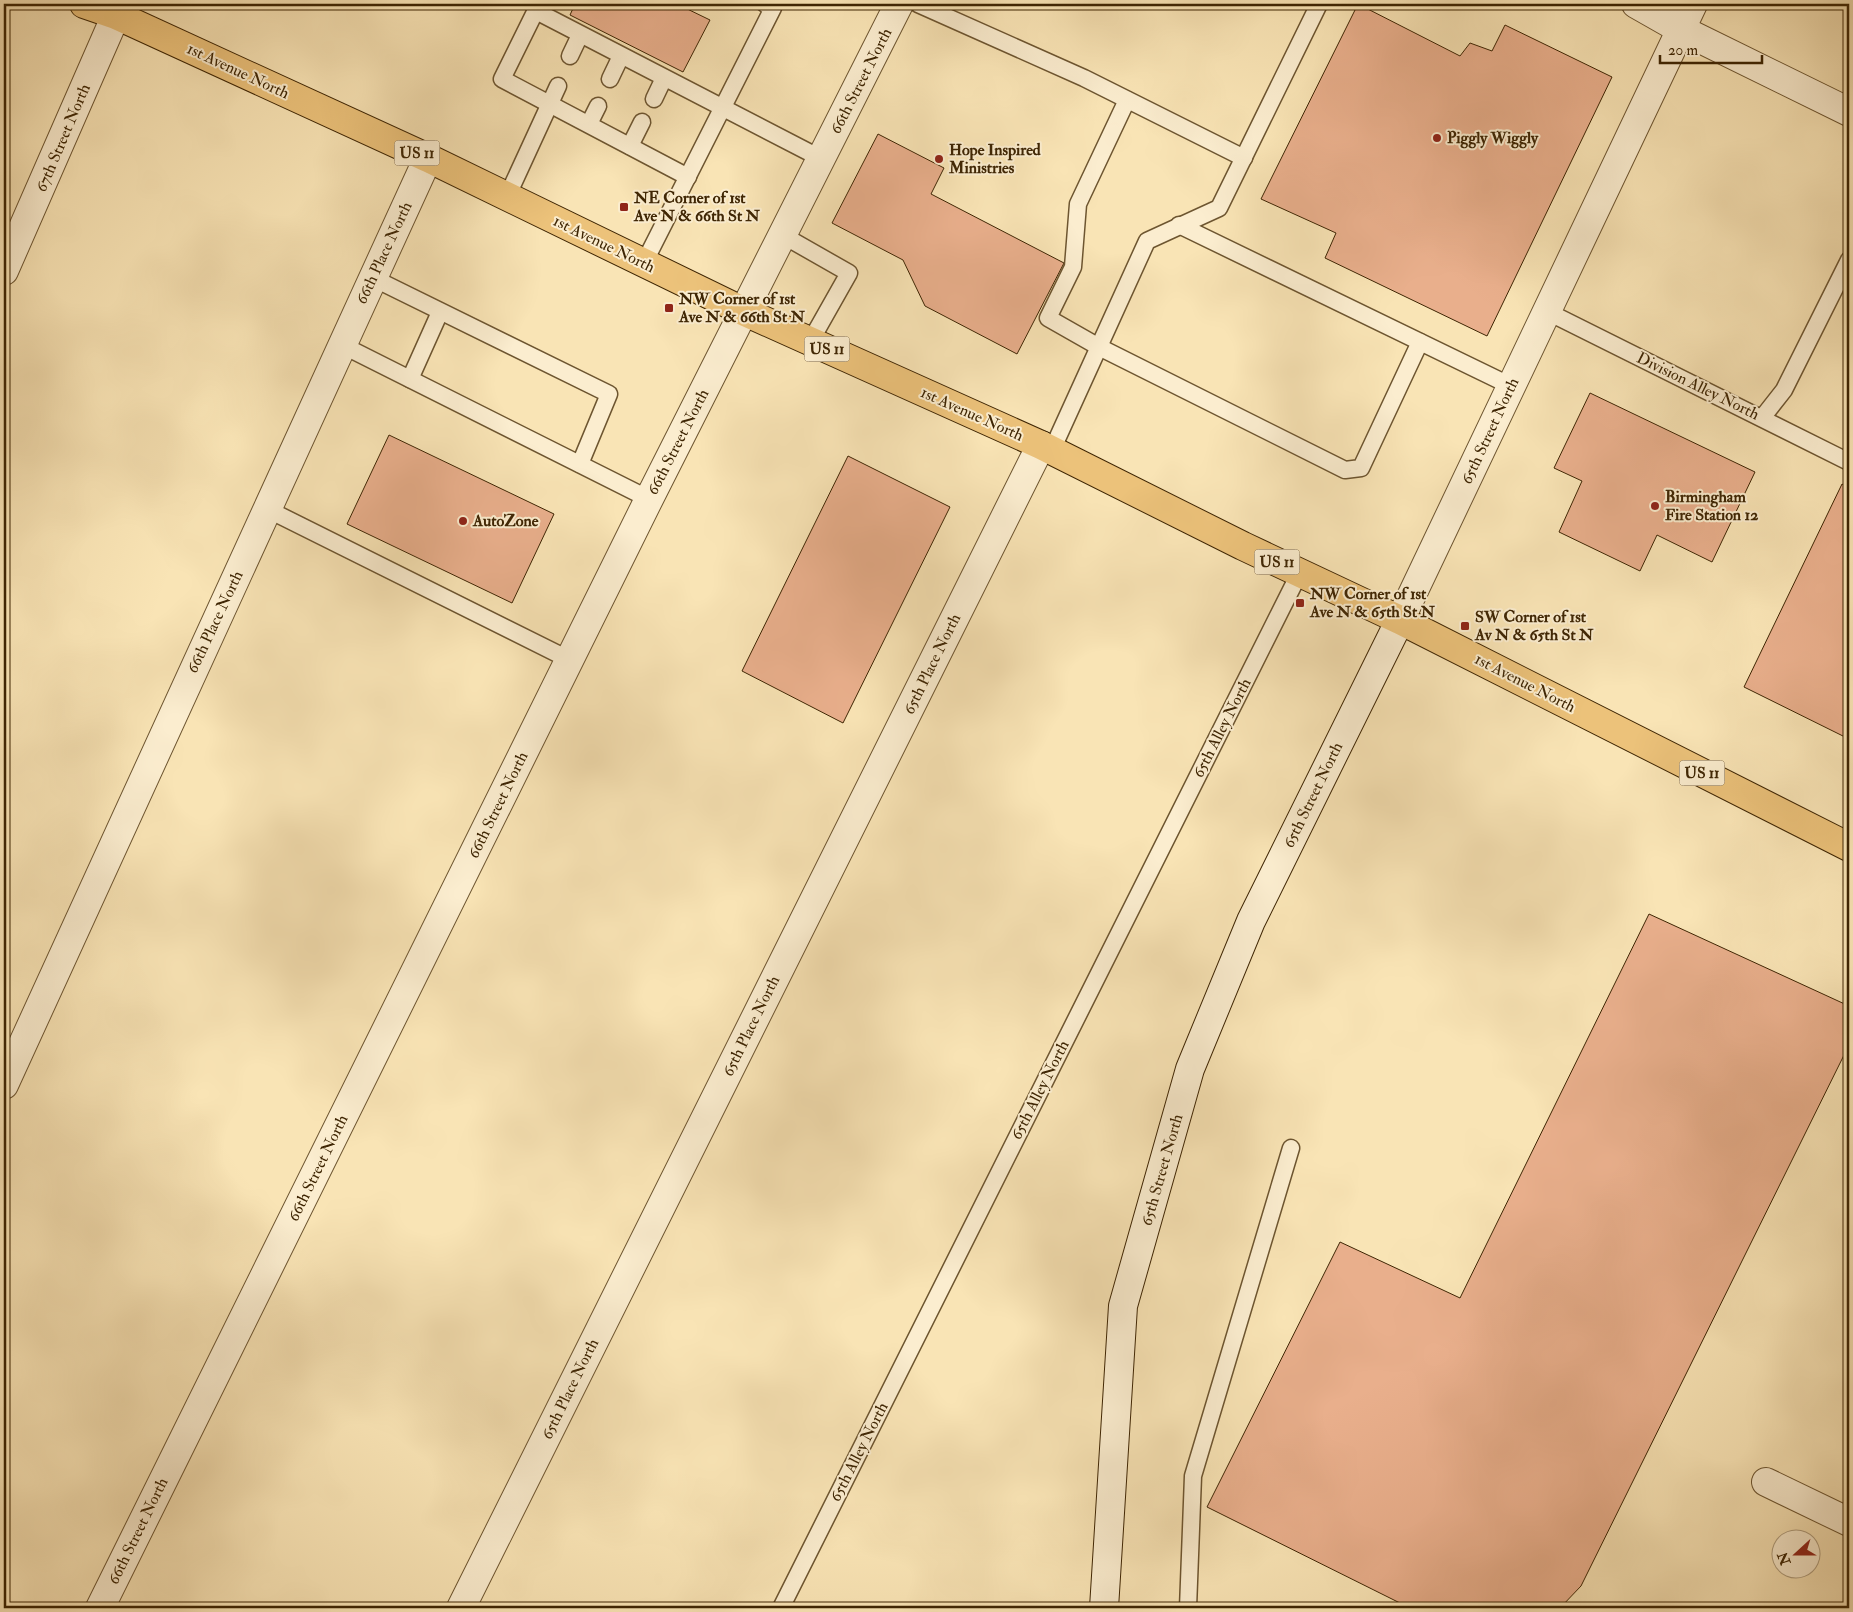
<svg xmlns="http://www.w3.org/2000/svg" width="1853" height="1612" font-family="'IM FELL Double Pica',serif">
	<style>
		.building { fill: #e9af8c; stroke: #3e2503 }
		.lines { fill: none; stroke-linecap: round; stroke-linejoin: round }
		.lane-casing { stroke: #6d5530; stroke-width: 19 }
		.street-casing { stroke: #6d5530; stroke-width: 30 }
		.secondary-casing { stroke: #3e2503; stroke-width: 30 }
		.primary-casing { stroke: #3e2503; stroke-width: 30 }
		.lane { stroke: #fbedcf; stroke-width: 16 }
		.street { stroke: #fbedcf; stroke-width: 28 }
		.secondary { stroke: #fbedcf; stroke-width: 28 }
		.primary { stroke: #ecc27a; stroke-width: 28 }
		.poi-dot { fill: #8f2418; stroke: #fbedcf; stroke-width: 2 }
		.labels { text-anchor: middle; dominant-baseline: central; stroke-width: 4; stroke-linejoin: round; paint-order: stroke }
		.shield { fill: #fbedcf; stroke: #776140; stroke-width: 1 }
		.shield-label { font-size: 15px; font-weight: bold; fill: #3e2503 }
		.street-label { font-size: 16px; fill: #3e2503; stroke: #fbedcf }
		.poi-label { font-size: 16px; font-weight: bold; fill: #3e2503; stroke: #fbedcf; text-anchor: start }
	</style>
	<rect width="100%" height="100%" fill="#f9e4b5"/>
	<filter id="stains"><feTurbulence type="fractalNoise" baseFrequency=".004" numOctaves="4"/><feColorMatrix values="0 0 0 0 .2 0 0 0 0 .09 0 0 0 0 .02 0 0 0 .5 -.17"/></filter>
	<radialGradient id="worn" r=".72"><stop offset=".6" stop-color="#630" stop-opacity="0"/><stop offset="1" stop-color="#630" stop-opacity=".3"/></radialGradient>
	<g class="building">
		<polygon points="575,4 677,4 710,20 683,72 570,15"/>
		<polygon points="1358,4 1460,56 1470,43 1492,51 1505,25 1612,77 1487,336 1325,258 1336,233 1261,199"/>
		<polygon points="878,134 944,168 931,194 1064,263 1017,354 925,306 903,260 832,223"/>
		<polygon points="1590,393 1755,472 1712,562 1657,535 1640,571 1559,532 1582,481 1554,468"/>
		<polygon points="389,435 554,514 512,603 347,524"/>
		<polygon points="848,456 950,507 843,723 742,671"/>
		<polygon points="1842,484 1849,488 1849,739 1744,687"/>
		<polygon points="1649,914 1849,1006 1849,1045 1581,1586 1560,1608 1410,1608 1207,1507 1340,1242 1460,1298"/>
	</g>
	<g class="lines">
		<g class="lane-casing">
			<g id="lane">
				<polyline points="539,4 502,79 688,177"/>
				<polyline points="918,4 1084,78 1244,158"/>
				<polyline points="536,11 822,159"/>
				<polyline points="570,56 580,35"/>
				<polyline points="610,79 621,56"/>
				<polyline points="654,99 664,78"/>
				<polyline points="1127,100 1078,204 1073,267 1048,318 1099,347 1345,470 1361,468 1420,342"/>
				<polyline points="589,124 598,106"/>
				<polyline points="630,146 642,122"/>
				<polyline points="507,197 558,86"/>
				<polyline points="1179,225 1511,386"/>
				<polyline points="784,236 849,273 810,342"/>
				<polyline points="644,263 773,8 765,4"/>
				<polyline points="373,278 609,394 580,464"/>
				<polyline points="1546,311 1849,462"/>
				<polyline points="342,345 649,499"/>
				<polyline points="410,379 440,312"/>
				<polyline points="1762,418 1784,390 1849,260"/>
				<polyline points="1052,450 1147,241 1219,208 1319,4"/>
				<polyline points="267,509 570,660"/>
				<polyline points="781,1608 1300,572"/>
				<polyline points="1188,1608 1193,1476 1291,1148"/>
			</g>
		</g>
		<g class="street-casing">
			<g id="street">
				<polyline points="1636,4 1680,29 1849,112"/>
				<polyline points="4,271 116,15 119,4"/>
				<polyline points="1400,620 1693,4"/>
				<polyline points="4,1085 428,158"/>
				<polyline points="1766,1482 1849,1522"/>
				<polyline points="100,1608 649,499 899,4"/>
				<polyline points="461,1608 1041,445"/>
			</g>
		</g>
		<g class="secondary-casing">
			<polyline id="secondary" points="1104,1608 1123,1306 1190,1069 1251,921 1400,620"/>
		</g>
		<g class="primary-casing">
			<polyline id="primary" points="84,4 116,15 428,158 745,312 1041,445 1243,546 1400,620 1849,847"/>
		</g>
		<use href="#lane" class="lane"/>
		<use href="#street" class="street"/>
		<use href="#secondary" class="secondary"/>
		<use href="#primary" class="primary"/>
	</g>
	<g class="poi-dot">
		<circle cx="1437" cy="138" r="5"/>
		<circle cx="939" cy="159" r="5"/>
		<rect x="619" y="202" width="10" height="10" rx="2.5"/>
		<rect x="664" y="303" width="10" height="10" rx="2.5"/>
		<circle cx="1655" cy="506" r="5"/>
		<circle cx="463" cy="521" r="5"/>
		<rect x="1295" y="598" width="10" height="10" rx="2.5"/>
		<rect x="1460" y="621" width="10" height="10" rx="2.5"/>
	</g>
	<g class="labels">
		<g class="shield">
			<rect x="394.5" y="140.5" width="45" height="25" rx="4"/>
			<rect x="804.5" y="336.5" width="45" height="25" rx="4"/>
			<rect x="1254.5" y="549.5" width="45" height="25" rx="4"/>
			<rect x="1679.5" y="760.5" width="45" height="25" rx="4"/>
		</g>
		<g class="shield-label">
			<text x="417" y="153">US 11</text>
			<text x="827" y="349">US 11</text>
			<text x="1277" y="562">US 11</text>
			<text x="1702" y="773">US 11</text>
		</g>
		<g class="street-label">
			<text transform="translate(238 71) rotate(25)">1st Avenue North</text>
			<text transform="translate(861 81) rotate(-63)">66th Street North</text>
			<text transform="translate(63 138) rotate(-67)">67th Street North</text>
			<text transform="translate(604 244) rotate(26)">1st Avenue North</text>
			<text transform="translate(384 253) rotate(-65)">66th Place North</text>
			<text transform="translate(1698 386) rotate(26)">Division Alley North</text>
			<text transform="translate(972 414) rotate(24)">1st Avenue North</text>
			<text transform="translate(1490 431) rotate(-65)">65th Street North</text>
			<text transform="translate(678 442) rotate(-63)">66th Street North</text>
			<text transform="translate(215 622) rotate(-65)">66th Place North</text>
			<text transform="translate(932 664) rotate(-64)">65th Place North</text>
			<text transform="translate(1525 683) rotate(27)">1st Avenue North</text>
			<text transform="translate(1222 728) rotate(-63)">65th Alley North</text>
			<text transform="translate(1313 795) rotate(-64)">65th Street North</text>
			<text transform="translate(498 805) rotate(-64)">66th Street North</text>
			<text transform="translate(751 1026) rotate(-64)">65th Place North</text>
			<text transform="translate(1040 1090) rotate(-63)">65th Alley North</text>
			<text transform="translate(318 1168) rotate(-64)">66th Street North</text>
			<text transform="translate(1162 1170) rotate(-74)">65th Street North</text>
			<text transform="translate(570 1389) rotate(-64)">65th Place North</text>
			<text transform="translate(859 1452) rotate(-63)">65th Alley North</text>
			<text transform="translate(138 1531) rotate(-64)">66th Street North</text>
		</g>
		<g class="poi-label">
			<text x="1447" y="138">Piggly Wiggly</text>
			<text x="949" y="150">Hope Inspired<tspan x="949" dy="18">Ministries</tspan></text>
			<text x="634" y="198">NE Corner of 1st<tspan x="634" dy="18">Ave N &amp; 66th St N</tspan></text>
			<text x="679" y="299">NW Corner of 1st<tspan x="679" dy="18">Ave N &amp; 66th St N</tspan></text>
			<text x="1665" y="497">Birmingham<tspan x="1665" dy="18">Fire Station 12</tspan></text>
			<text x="473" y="521">AutoZone</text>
			<text x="1310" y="594">NW Corner of 1st<tspan x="1310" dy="18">Ave N &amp; 65th St N</tspan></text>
			<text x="1475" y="617">SW Corner of 1st<tspan x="1475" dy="18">Av N &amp; 65th St N</tspan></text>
		</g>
	</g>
	<rect width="1853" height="1612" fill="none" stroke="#f9e4b5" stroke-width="20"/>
	<rect x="5" y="5" width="1843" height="1602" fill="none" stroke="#3e2503" stroke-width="2.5"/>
	<rect x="10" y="10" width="1833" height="1592" fill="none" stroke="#3e2503"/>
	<g transform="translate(1796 1554) rotate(249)"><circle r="24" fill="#fbedcf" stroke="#af9d7d"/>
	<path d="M0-4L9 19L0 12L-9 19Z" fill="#8f2418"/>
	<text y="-8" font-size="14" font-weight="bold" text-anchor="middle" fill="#3e2503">N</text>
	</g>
	<path d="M1660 55v8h102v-8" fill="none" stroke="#3e2503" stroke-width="2.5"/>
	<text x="1668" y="55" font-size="15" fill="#3e2503" stroke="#fbedcf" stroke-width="4" paint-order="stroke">20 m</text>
	<rect width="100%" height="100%" filter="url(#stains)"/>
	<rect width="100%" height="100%" fill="url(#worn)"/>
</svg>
